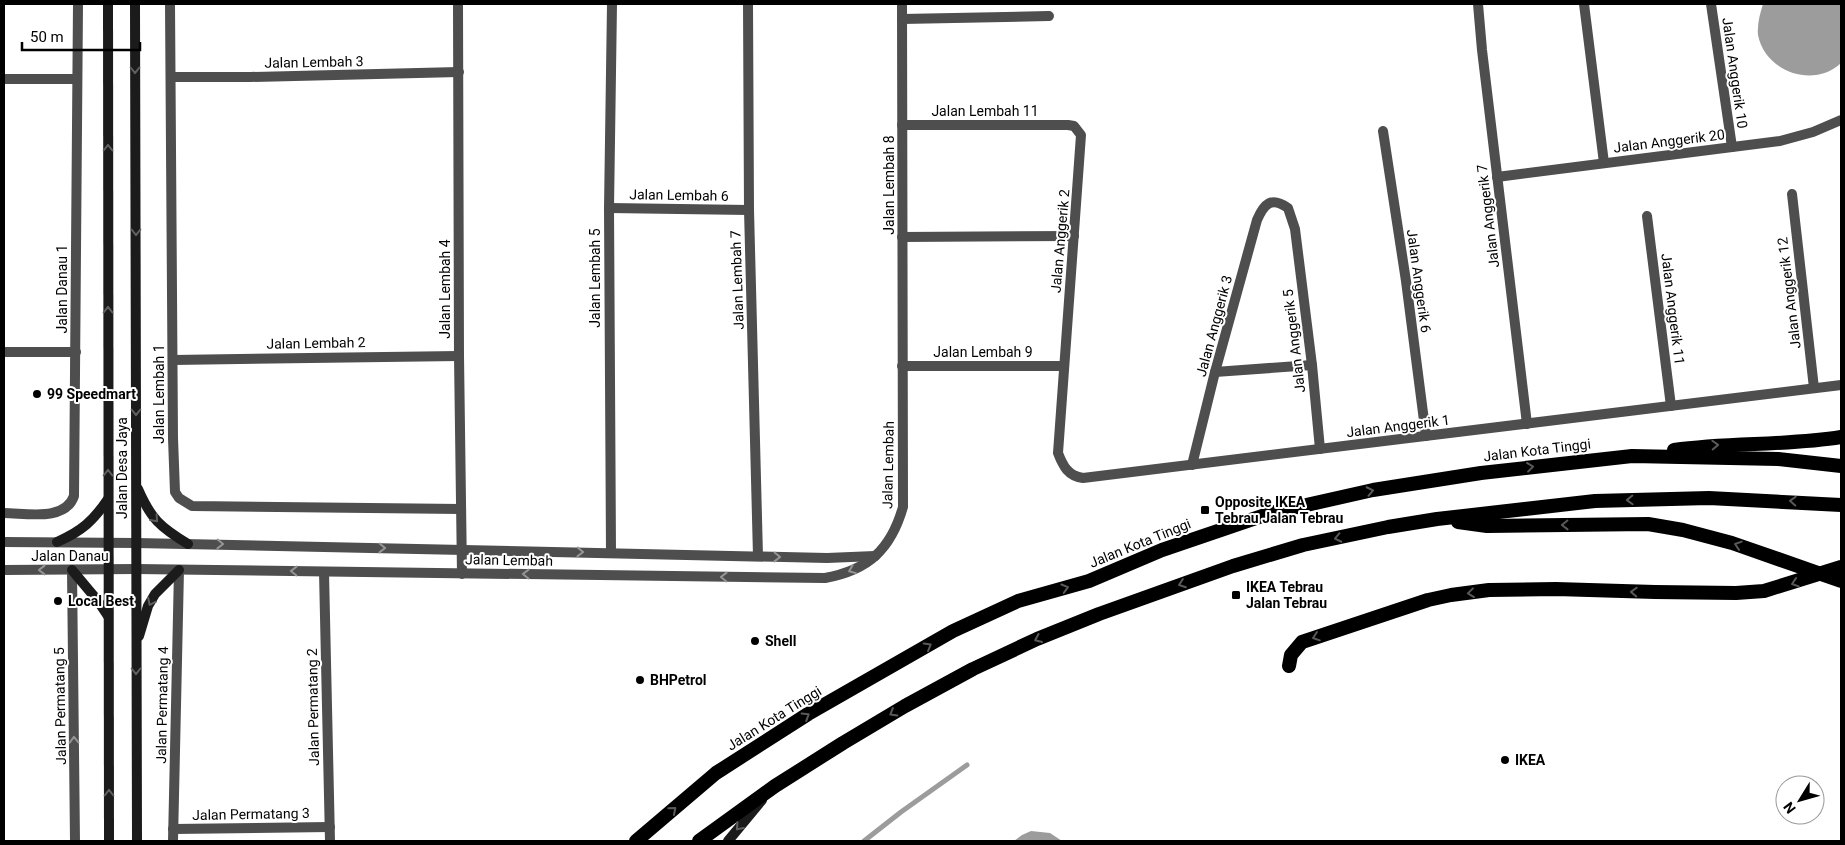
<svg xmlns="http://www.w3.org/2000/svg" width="1845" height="845" font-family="Roboto,sans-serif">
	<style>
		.water { fill: #9c9c9c }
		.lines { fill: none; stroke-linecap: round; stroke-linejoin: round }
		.stream { stroke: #9c9c9c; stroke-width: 5 }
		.minor { stroke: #4e4e4e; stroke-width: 10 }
		.tertiary { stroke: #4e4e4e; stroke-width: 10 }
		.secondary { stroke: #1b1b1b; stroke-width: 10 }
		.trunk { stroke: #000; stroke-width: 14 }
		.oneway { stroke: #5f5f5f }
		.oneway2 { stroke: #595959 }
		.oneway3 { stroke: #959595 }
		.poi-dot { fill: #000; stroke: #fff; stroke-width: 2 }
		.labels { text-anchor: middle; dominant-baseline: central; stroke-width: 4; stroke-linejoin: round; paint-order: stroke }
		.street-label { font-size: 14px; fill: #000; stroke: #fff }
		.poi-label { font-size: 14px; font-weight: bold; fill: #000; stroke: #fff; text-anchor: start }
	</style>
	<rect width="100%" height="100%" fill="#fff"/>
	<g class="water">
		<path d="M1763,4H1841V63C1814,89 1765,72 1758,35C1757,24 1760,14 1763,4Z"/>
		<polygon points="1031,831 1050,833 1062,841 1014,841 1022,835"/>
	</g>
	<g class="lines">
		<polyline class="stream" points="864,841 901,812 967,765"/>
		<g class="minor">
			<polyline points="170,4 173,438 175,492 179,498 192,506 461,509"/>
			<polyline points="458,4 459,356 462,574"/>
			<polyline points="748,4 749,210 758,556"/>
			<polyline points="1478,4 1482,50 1527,424"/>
			<polyline points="1584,4 1604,163"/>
			<polyline points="1711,4 1732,147"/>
			<polyline points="902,19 1049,16"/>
			<polyline points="171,77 250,77 459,72"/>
			<polyline points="4,79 77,79"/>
			<path d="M902,125H1068L1074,126L1081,135L1058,453C1063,466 1068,476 1083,478L1841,385"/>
			<polyline points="1383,131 1406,281 1426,436"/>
			<polyline points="1497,177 1780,141 1813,132 1841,120"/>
			<polyline points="1792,194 1814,388"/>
			<polyline points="609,208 749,210"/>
			<polyline points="1647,216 1671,406"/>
			<polyline points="902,237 1074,236"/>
			<polyline points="4,352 76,352"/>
			<polyline points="173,360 459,356"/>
			<polyline points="902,366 1063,366"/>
			<polyline points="1215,372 1312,365"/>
			<path d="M1192,465L1215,372L1257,220C1264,204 1271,196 1288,208L1295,229L1312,365L1320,449"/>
			<path d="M4,513C26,513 65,522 74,496L78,4"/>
			<polyline points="136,543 827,558 875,556"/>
			<polyline points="611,553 609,208 612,4"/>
			<path d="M136,569L825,578C869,570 891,549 903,507L902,4"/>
			<polyline points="72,570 75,841"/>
			<polyline points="324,572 330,841"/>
			<polyline points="173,829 330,827"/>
			<polyline points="173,841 179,570"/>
		</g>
		<g class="tertiary">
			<polyline points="4,542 136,543"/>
			<polyline points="4,570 136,569"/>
		</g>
		<g class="secondary">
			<polyline points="108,4 109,841"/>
			<polyline points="135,4 137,841"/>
			<path d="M138,489C151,519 160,527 188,544"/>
			<path d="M57,542C82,531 93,521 108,499"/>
			<polyline points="72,570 98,601 108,616"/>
			<polyline points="139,636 148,606 155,594 179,570"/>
			<polyline points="728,841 762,800"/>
		</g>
		<g class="trunk">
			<path d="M1674,450C1730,442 1786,446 1841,437"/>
			<polyline points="1458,522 1487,526 1648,524 1683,530 1732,543 1841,581"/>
			<polyline points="1289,666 1291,655 1302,642 1428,600 1451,595 1489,590 1556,589 1655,592 1736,593 1764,591 1841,567"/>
			<polyline points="636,841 716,773 808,714 953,631 1018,601 1089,581 1162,550 1271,513 1373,490 1481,473 1632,456 1778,459 1841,466"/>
			<polyline points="699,841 775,786 843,743 905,706 973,669 1037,639 1099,614 1233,566 1303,545 1388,527 1437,519 1595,501 1709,498 1841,505"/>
		</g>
	</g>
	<defs><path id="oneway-chevron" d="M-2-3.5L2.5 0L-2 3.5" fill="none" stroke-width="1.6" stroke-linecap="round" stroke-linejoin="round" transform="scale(1.25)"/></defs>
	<g class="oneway">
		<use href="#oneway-chevron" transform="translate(135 70) rotate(90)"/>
		<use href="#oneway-chevron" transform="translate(108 148) rotate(-90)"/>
		<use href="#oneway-chevron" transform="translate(136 232) rotate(90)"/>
		<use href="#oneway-chevron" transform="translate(108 310) rotate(-90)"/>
		<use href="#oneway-chevron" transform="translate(136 412) rotate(90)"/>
		<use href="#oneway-chevron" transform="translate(108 473) rotate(-90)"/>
		<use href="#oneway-chevron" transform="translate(155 519) rotate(48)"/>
		<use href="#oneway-chevron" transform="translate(151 602) rotate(116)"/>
		<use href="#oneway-chevron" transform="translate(136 671) rotate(90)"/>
		<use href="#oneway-chevron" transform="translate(109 793) rotate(-90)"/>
		<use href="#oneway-chevron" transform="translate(739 827) rotate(132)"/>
	</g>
	<g class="oneway2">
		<use href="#oneway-chevron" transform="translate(1715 445) rotate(-2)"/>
		<use href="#oneway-chevron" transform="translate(1530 467) rotate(-7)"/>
		<use href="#oneway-chevron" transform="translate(1370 491) rotate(-12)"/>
		<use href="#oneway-chevron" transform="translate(1630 500) rotate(178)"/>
		<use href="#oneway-chevron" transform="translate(1793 501) rotate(-177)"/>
		<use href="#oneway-chevron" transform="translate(1565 525) rotate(179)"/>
		<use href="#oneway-chevron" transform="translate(1338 538) rotate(168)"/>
		<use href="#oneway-chevron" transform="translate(1738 545) rotate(-162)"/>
		<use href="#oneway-chevron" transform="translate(1795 583) rotate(162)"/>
		<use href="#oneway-chevron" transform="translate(1182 584) rotate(160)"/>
		<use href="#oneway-chevron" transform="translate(1065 588) rotate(-16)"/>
		<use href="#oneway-chevron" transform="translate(1634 592) rotate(-178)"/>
		<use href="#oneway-chevron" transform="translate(1471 593) rotate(173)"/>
		<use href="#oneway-chevron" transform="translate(1316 637) rotate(161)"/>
		<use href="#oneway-chevron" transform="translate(1038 639) rotate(156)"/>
		<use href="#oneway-chevron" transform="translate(928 646) rotate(-30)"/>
		<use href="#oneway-chevron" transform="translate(893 713) rotate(149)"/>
		<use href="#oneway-chevron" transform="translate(806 716) rotate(-32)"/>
		<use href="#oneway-chevron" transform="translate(673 810) rotate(-40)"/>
	</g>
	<g class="oneway3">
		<use href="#oneway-chevron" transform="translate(220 544) rotate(1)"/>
		<use href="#oneway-chevron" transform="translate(382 548) rotate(1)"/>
		<use href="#oneway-chevron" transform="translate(580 552) rotate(1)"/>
		<use href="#oneway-chevron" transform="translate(777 557) rotate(1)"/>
		<use href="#oneway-chevron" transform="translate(42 570) rotate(180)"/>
		<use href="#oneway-chevron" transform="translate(852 570) rotate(158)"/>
		<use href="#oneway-chevron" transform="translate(294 571) rotate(-179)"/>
		<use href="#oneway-chevron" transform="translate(526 574) rotate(-179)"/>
		<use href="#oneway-chevron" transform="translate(724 577) rotate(-179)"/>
		<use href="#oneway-chevron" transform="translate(74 740) rotate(-91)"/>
	</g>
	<g class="poi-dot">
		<circle cx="37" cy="394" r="5"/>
		<rect x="1200" y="505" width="10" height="10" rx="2.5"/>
		<rect x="1231" y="590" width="10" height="10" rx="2.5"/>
		<circle cx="58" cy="601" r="5"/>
		<circle cx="755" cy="641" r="5"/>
		<circle cx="640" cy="680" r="5"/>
		<circle cx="1505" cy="760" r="5"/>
	</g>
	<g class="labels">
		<g class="street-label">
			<text transform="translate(314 62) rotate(-1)">Jalan Lembah 3</text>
			<text transform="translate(1735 73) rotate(82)">Jalan Anggerik 10</text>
			<text x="985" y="111">Jalan Lembah 11</text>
			<text transform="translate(1669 141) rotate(-7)">Jalan Anggerik 20</text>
			<text transform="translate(889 185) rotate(-90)">Jalan Lembah 8</text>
			<text transform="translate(679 195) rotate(1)">Jalan Lembah 6</text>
			<text transform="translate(1488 216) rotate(-97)">Jalan Anggerik 7</text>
			<text transform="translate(1060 241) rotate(-85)">Jalan Anggerik 2</text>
			<text transform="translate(595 278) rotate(-90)">Jalan Lembah 5</text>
			<text transform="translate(737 280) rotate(-92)">Jalan Lembah 7</text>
			<text transform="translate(1419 281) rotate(82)">Jalan Anggerik 6</text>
			<text transform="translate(62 289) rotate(-90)">Jalan Danau 1</text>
			<text transform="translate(445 289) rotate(-90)">Jalan Lembah 4</text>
			<text transform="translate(1789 293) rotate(-97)">Jalan Anggerik 12</text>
			<text transform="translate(1673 309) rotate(83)">Jalan Anggerik 11</text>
			<text transform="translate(1214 326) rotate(-75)">Jalan Anggerik 3</text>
			<text transform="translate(1294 341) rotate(-97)">Jalan Anggerik 5</text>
			<text transform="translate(316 343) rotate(-1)">Jalan Lembah 2</text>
			<text x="983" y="352">Jalan Lembah 9</text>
			<text transform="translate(159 394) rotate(-90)">Jalan Lembah 1</text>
			<text transform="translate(1398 426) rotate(-7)">Jalan Anggerik 1</text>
			<text transform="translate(1537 450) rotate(-7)">Jalan Kota Tinggi</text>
			<text transform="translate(888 465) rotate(-89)">Jalan Lembah</text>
			<text transform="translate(122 468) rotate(-90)">Jalan Desa Jaya</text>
			<text transform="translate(1140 543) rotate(-22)">Jalan Kota Tinggi</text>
			<text x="70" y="556">Jalan Danau</text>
			<text transform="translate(509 560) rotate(1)">Jalan Lembah</text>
			<text transform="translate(162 705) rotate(-89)">Jalan Permatang 4</text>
			<text transform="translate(60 706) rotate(-91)">Jalan Permatang 5</text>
			<text transform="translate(313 707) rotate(-91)">Jalan Permatang 2</text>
			<text transform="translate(774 718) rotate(-32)">Jalan Kota Tinggi</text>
			<text transform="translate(251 814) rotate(-1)">Jalan Permatang 3</text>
		</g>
		<g class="poi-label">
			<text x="47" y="394">99 Speedmart</text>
			<text x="1215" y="502">Opposite IKEA<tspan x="1215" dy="16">Tebrau Jalan Tebrau</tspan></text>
			<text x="1246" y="587">IKEA Tebrau<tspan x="1246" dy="16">Jalan Tebrau</tspan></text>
			<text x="68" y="601">Local Best</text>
			<text x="765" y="641">Shell</text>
			<text x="650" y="680">BHPetrol</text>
			<text x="1515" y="760">IKEA</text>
		</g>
	</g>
	<rect width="1845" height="845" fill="none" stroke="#000000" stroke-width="10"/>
	<g transform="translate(1800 800) rotate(233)"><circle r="24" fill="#ffffff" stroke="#999999"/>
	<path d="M0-4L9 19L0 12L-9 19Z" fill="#000000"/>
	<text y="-8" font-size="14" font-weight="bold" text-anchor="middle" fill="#000000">N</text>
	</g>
	<path d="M22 42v8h118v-8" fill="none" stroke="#000000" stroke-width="2.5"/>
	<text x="30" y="42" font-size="15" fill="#000000" stroke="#ffffff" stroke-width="4" paint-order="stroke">50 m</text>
</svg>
